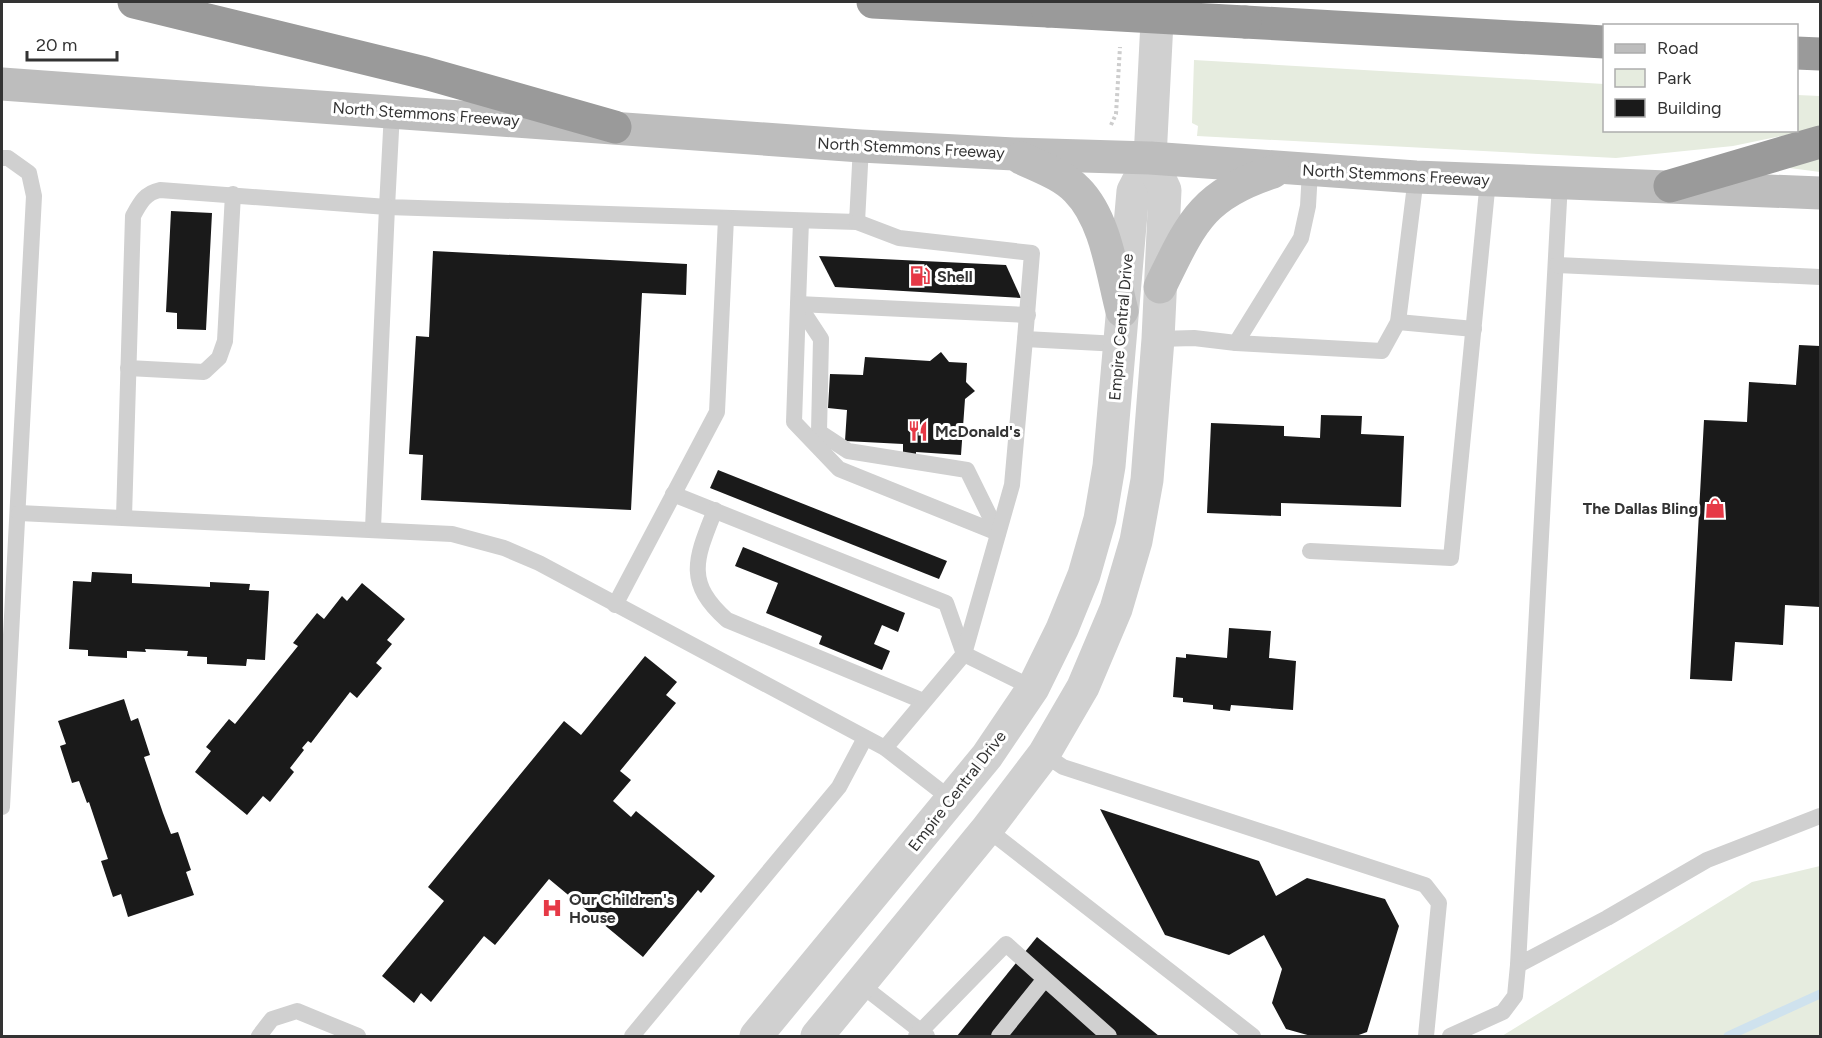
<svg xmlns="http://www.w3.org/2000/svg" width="1822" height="1038" font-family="Figtree,sans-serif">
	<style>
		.green { fill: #e6ecdf }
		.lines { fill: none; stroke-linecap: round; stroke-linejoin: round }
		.stream { stroke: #cfe2ee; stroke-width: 9 }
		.building { fill: #1a1a1a }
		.path { stroke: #cdcdcd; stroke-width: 4; stroke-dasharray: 3 3; stroke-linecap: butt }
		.service { stroke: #d0d0d0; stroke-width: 16 }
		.tertiary { stroke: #d0d0d0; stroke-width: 33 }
		.secondary { stroke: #bdbdbd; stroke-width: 33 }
		.motorway { stroke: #9a9a9a; stroke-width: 33 }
		.motorway-bridge { stroke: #9a9a9a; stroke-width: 33 }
		.labels { text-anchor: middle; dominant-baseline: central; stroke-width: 6; stroke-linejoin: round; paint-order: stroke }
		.street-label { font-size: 16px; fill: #333; stroke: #fff }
		.poi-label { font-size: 16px; font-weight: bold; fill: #333; stroke: #fff; text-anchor: start }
	</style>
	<rect width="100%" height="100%" fill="#fff"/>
	<g class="green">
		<polygon points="1194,60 1604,84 1604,130 1796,130 1797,95 1820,96 1820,128 1733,146 1616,158 1197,136 1198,126 1192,123"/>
		<polygon points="1820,157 1820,172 1782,167"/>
		<polygon points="1820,866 1820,1036 1502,1036 1752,882"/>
	</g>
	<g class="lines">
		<polyline class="stream" points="1728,1036 1820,994"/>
	</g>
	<g class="building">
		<polygon points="171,211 212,213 206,330 177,329 177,313 166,312"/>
		<polygon points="433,251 687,264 686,295 642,293 631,510 421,500 423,455 409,454 416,336 429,337"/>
		<polygon points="819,256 1006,265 1021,298 835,287"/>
		<polygon points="1799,345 1820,346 1820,607 1785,605 1783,645 1735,642 1732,681 1690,679 1704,420 1747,422 1749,382 1796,385"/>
		<polygon points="941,352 949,362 967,363 966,382 975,391 965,399 961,455 916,452 916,456 903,456 903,444 845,441 847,410 828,408 830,374 863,375 865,357 930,361"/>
		<polygon points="1321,415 1362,416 1361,434 1404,436 1401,507 1281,503 1281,516 1207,513 1211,423 1284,426 1284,436 1320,438"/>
		<polygon points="718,470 947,561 939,579 710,488"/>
		<polygon points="743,547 905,613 898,632 882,625 874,644 890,651 882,670 819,644 822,636 766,613 778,583 735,566"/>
		<polygon points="92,572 132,574 132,583 210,587 210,582 250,584 249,590 269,591 265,660 247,659 246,666 207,664 207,657 187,656 188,651 145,649 146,652 127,651 127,658 88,656 88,650 69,649 73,581 91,582"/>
		<polygon points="362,583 405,619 387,640 392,644 376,663 382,668 357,698 350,692 311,743 308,741 302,748 304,750 290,768 294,772 270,802 263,796 247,815 195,772 211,751 206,747 229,719 235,724 298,646 293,643 317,613 324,619 342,596 347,601"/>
		<polygon points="1229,628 1271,631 1269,658 1296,661 1293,710 1231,705 1230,711 1213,709 1213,705 1183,702 1183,698 1173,697 1176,657 1186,658 1186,654 1227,658"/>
		<polygon points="645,656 677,682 666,695 676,703 620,771 631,780 613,801 631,817 636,811 715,876 701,893 698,890 643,957 549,879 495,945 484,936 431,1002 421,993 414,1003 382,976 444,901 428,887 564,721 581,735"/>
		<polygon points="124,699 131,721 138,718 150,755 144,757 163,813 171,834 178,832 191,870 186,872 194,895 128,917 121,894 113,897 101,861 108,859 89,802 87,803 79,781 72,783 60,746 66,744 58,721"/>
		<polygon points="1100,809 1259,861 1276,896 1307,878 1385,899 1399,926 1367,1032 1356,1036 1311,1036 1286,1029 1272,1003 1282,969 1264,935 1229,955 1165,935"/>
		<polygon points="1037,937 1159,1036 957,1036"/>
	</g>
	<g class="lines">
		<polyline class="path" points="1111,125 1116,114 1120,47"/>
		<g class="service">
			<polyline points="392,112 387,207 857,222 861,146"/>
			<polyline points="2,158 8,158 29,173 34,196 2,807"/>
			<polyline points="1560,182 1518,965 1607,918 1707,860 1820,816"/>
			<polyline points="801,221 798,304 821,339 819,432 848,451 967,470 998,533"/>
			<polyline points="857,222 899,238 1032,253 1025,339 1119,344"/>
			<polyline points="1557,265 1820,277"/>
			<polyline points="1398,322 1474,329"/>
			<polyline points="1158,339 1194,338 1236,343 1301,238 1308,206 1310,171"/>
			<polyline points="1236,343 1382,351 1398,322 1416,177"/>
			<polyline points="128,368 204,372 219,358 225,341 233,194"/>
			<polyline points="673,494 946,603 964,654 1033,688"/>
			<path d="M715,510C696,558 684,582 727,620L923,701"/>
			<polyline points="19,513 452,534 504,548 539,563 885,748 952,800"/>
			<path d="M124,517L133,216C140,203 145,193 160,190L387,207L373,528"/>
			<polyline points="998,533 839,469 794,422 798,304 1028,315"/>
			<polyline points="1310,551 1451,558 1488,180"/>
			<polyline points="615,605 717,412 726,218"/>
			<polyline points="885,748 964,654 1012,485 1025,339"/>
			<polyline points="1044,754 1063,767 1425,885 1439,903 1426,1036"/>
			<polyline points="987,829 1253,1036"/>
			<polyline points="860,984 927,1036"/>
			<polyline points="259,1036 272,1019 297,1011 358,1036"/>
			<polyline points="632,1036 839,787 865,738"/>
			<polyline points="916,1036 1006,944 1109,1036"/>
			<polyline points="999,1036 1044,980"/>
			<polyline points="1450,1036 1503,1012 1515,996 1518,965"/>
		</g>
		<g class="tertiary">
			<polyline points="756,1036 987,756 1033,688 1062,629 1084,575 1100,519 1109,466 1133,191 1150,158 1158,2"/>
			<polyline points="817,1036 987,829 1044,754 1083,687 1116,609 1136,541 1147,480 1158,339 1165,190 1150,158"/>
		</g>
		<g class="secondary">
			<polyline points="2,84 861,146 1014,154 1150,158 1416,177 1820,193"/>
			<path d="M1021,158C1040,167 1063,175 1077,190C1106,219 1112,273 1122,311"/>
			<path d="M1160,287C1191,224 1201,195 1273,172"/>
		</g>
		<g class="motorway">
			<polyline points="134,2 425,73 615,127"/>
			<polyline points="873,2 1048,11"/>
			<polyline points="1245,22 1604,42"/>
			<polyline points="1796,53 1820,54"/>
			<polyline points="1670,186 1820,142"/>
		</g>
		<polyline class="motorway-bridge" points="1048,11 1245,22"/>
	</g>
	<defs>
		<g id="fuel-bare" transform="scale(1.62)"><path d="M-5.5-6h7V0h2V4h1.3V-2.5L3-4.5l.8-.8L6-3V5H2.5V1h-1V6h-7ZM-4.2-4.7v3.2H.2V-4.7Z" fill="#e63946" stroke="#fff" stroke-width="2.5" paint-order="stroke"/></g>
		<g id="restaurant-bare" transform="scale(1.62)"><path d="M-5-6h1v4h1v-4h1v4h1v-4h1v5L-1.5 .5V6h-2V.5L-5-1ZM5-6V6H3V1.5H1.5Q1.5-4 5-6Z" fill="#e63946" stroke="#fff" stroke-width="2.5" paint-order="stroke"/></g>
		<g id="shop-bare" transform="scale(1.62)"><path d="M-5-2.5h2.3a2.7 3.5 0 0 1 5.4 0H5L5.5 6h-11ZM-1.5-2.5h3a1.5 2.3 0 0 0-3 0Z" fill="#e63946" stroke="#fff" stroke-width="2.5" paint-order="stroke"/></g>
		<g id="hospital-bare" transform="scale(1.62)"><path d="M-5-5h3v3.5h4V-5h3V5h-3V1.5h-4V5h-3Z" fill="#e63946" stroke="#fff" stroke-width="2.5" paint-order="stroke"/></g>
	</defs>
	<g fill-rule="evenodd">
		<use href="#fuel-bare" x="920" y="276"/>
		<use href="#restaurant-bare" x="918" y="431"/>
		<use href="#shop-bare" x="1715" y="508"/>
		<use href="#hospital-bare" x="552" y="908"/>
	</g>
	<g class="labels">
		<g class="street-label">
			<text transform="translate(426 114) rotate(4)">North Stemmons Freeway</text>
			<text transform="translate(911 148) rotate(3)">North Stemmons Freeway</text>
			<text transform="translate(1396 175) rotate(3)">North Stemmons Freeway</text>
			<text transform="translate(1121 327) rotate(-85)">Empire Central Drive</text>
			<text transform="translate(957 791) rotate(-52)">Empire Central Drive</text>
		</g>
		<g class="poi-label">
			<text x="937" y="276">Shell</text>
			<text x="935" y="431">McDonald's</text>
			<text x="1698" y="508" text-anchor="end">The Dallas Bling</text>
			<text x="569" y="899">Our Children's<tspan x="569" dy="18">House</tspan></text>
		</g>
	</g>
	<rect width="1822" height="1038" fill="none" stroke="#333333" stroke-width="6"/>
	<rect x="1603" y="24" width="195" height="108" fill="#ffffff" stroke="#adadad" stroke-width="1.5"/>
	<rect x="1615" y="44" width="30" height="9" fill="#bdbdbd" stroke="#adadad" stroke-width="1.5"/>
	<text x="1657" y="54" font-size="18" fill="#333333">Road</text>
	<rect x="1615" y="69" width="30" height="18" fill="#e6ecdf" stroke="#adadad" stroke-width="1.5"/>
	<text x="1657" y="84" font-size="18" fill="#333333">Park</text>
	<rect x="1615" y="99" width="30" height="18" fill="#1a1a1a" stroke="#adadad" stroke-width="1.5"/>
	<text x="1657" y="114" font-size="18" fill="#333333">Building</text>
	<path d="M27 51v9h90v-9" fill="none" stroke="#333333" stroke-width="3"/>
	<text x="36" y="51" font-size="18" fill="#333333" stroke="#ffffff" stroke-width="4.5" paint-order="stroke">20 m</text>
</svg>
